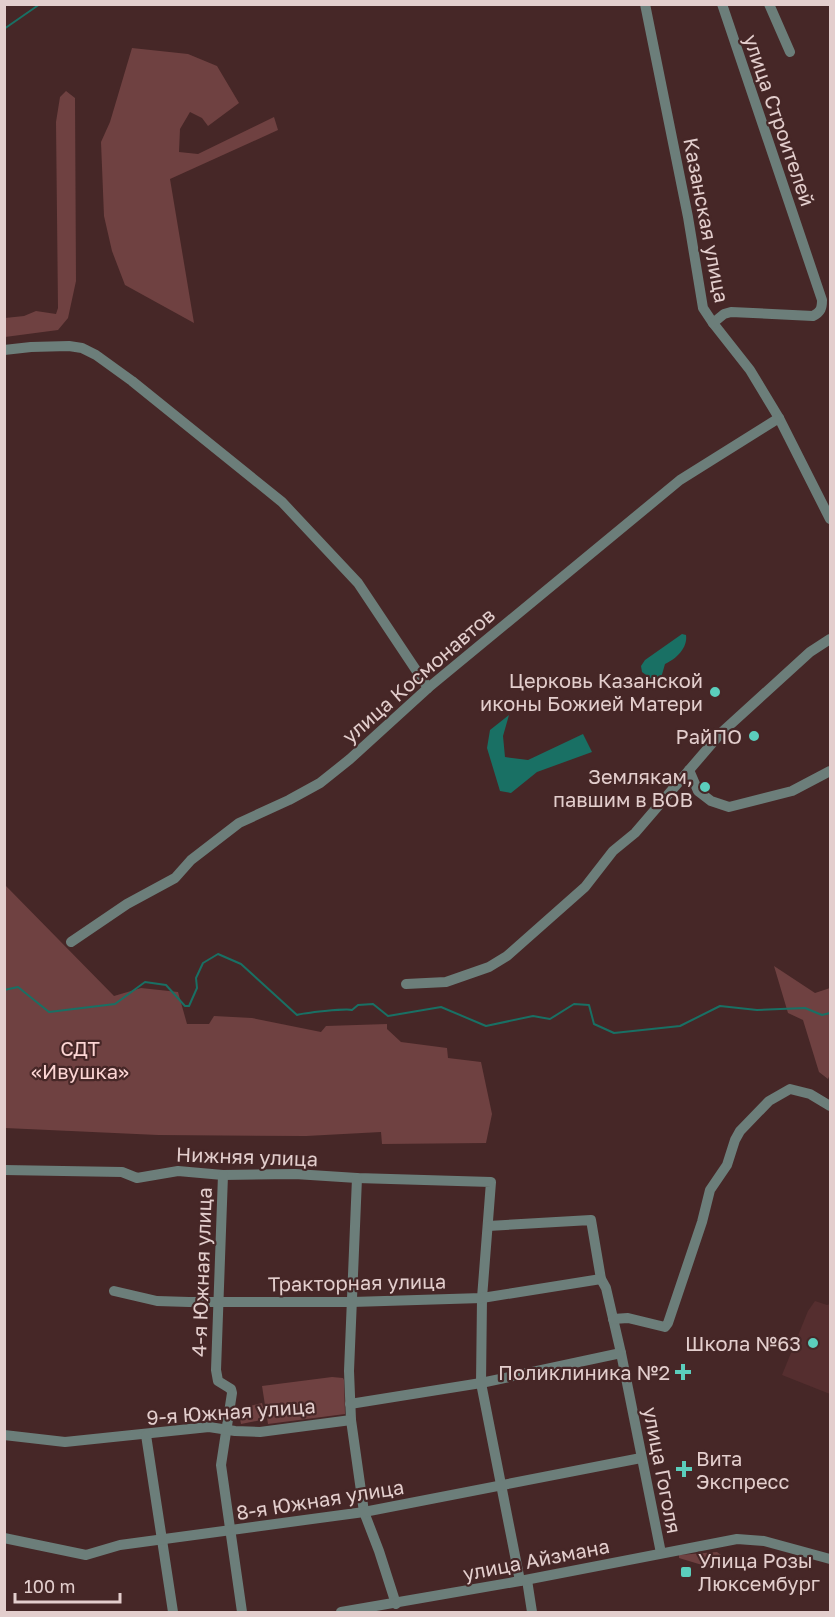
<svg xmlns="http://www.w3.org/2000/svg" width="835" height="1617" font-family="'Golos Text',sans-serif">
	<style>
		.built { fill: #552e2f }
		.green { fill: #6f4141 }
		.water { fill: #197064 }
		.lines { fill: none; stroke-linecap: round; stroke-linejoin: round }
		.stream { stroke: #197064; stroke-width: 2 }
		.minor { stroke: #6c7e7a; stroke-width: 10 }
		.poi-dot { fill: #5bcebc; stroke: #462727; stroke-width: 2 }
		.labels { text-anchor: middle; dominant-baseline: central; stroke-width: 4.5; stroke-linejoin: round; paint-order: stroke }
		.street-label { font-size: 20px; fill: #e3cecd; stroke: #462727 }
		.poi-label { font-size: 20px; fill: #e3cecd; stroke: #462727; text-anchor: end }
		.park-label { font-size: 20px; fill: #fcd5d4; stroke: #462727 }
	</style>
	<rect width="100%" height="100%" fill="#462727"/>
	<polygon class="built" points="815,1301 827,1305 830,1304 830,1394 782,1375 808,1311"/>
	<g class="green">
		<polygon points="132,48 188,54 217,66 239,103 208,126 202,118 190,112 180,129 179,152 198,154 274,117 278,130 170,179 194,323 125,285 112,251 104,216 101,142 110,122"/>
		<polygon points="66,91 75,98 76,281 68,318 58,330 5,337 5,318 24,316 36,311 56,314 58,308 56,122 60,97"/>
		<polygon points="5,885 114,996 141,988 178,992 187,1024 209,1024 214,1016 252,1018 321,1032 326,1026 387,1024 387,1029 401,1042 447,1048 448,1058 481,1062 492,1114 486,1143 382,1144 381,1132 306,1136 158,1135 5,1128"/>
		<polygon points="774,966 815,993 830,988 830,1074 828,1079 819,1072 803,1020 788,1013"/>
		<polygon points="332,1377 343,1378 344,1380 345,1414 268,1424 262,1386"/>
		<polygon points="262,1403 266,1419 241,1424 238,1409"/>
		<polygon points="717,1552 721,1555 720,1562 712,1568 679,1558 679,1555"/>
	</g>
	<g class="water">
		<path d="M682,634L686,635C688,648 676,659 665,664L661,678L656,682L642,672L641,666L645,660Z"/>
		<polygon points="509,715 503,736 505,757 528,760 583,734 592,752 537,772 511,793 500,791 487,748 490,730"/>
	</g>
	<g class="lines">
		<g class="stream">
			<polyline points="4,29 40,4"/>
			<path d="M4,990L18,987L49,1012L115,1004L145,982L166,985L185,1006H189L197,988L196,978L203,963L218,954L241,964L297,1015C303,1013 347,1008 352,1010L358,1005L373,1004L388,1016L441,1007L486,1026L533,1016L550,1019L574,1004L589,1005L594,1024L614,1033L680,1026L720,1006L757,1010L805,1008L822,1015L830,1013"/>
		</g>
		<g class="minor">
			<polyline points="645,4 688,217 703,308 713,323 750,370 779,418 830,519"/>
			<polyline points="769,4 790,52"/>
			<path d="M713,323L724,314L731,312L813,316C821,312 822,308 822,300L722,4"/>
			<polyline points="4,350 31,347 69,346 82,348 96,355 132,381 282,502 358,583 428,688"/>
			<polyline points="689,770 698,791 711,801 729,807 792,791 830,771"/>
			<polyline points="71,942 127,904 175,878 191,860 239,823 289,800 320,783 350,759 428,688 680,480 779,418"/>
			<polyline points="406,984 446,982 489,967 507,956 585,887 613,851 635,833 721,733 810,652 830,639"/>
			<polyline points="4,1170 122,1172 137,1178 178,1171 223,1175 295,1174 357,1178 491,1182 482,1298 481,1383 520,1581"/>
			<polyline points="223,1175 216,1370 218,1381 231,1389 232,1393 221,1465 242,1612"/>
			<polyline points="357,1178 349,1371 351,1420 364,1512 379,1551 396,1604"/>
			<polyline points="488,1226 591,1220 601,1279 606,1288 621,1353 661,1553"/>
			<polyline points="114,1291 157,1301 189,1302 352,1302 482,1298 601,1279"/>
			<polyline points="613,1319 628,1318 665,1327 668,1323 702,1222 710,1190 727,1165 735,1140 740,1131 769,1101 790,1089 810,1094 830,1106"/>
			<polyline points="350,1404 481,1383 621,1353"/>
			<polyline points="4,1435 65,1442 209,1427 235,1431 260,1432 351,1420"/>
			<polyline points="146,1435 173,1612"/>
			<polyline points="4,1538 86,1555 120,1545 364,1512 641,1458"/>
			<polyline points="527,1580 532,1612"/>
			<polyline points="341,1612 520,1581 737,1539 764,1541 830,1559"/>
		</g>
	</g>
	<g class="poi-dot">
		<circle cx="715" cy="692" r="6"/>
		<circle cx="754" cy="736" r="6"/>
		<circle cx="705" cy="787" r="6"/>
		<circle cx="813" cy="1343" r="6"/>
		<path d="M680 1363h6v6h6v6h-6v6h-6v-6h-6v-6h6z"/>
		<path d="M681 1460h6v6h6v6h-6v6h-6v-6h-6v-6h6z"/>
		<rect x="680" y="1566" width="12" height="12" rx="3"/>
	</g>
	<g class="labels">
		<g class="street-label">
			<text transform="translate(780 120) rotate(71)">улица Строителей</text>
			<text transform="translate(707 220) rotate(79)">Казанская улица</text>
			<text transform="translate(418 675) rotate(-41)">улица Космонавтов</text>
			<text transform="translate(247 1156) rotate(2)">Нижняя улица</text>
			<text transform="translate(201 1272) rotate(-88)">4-я Южная улица</text>
			<text transform="translate(357 1282) rotate(-1)">Тракторная улица</text>
			<text transform="translate(231 1411) rotate(-4)">9-я Южная улица</text>
			<text transform="translate(663 1470) rotate(79)">улица Гоголя</text>
			<text transform="translate(320 1499) rotate(-9)">8-я Южная улица</text>
			<text transform="translate(536 1559) rotate(-11)">улица Айзмана</text>
		</g>
		<g class="poi-label">
			<text x="703" y="680">Церковь Казанской<tspan x="703" dy="23">иконы Божией Матери</tspan></text>
			<text x="742" y="736">РайПО</text>
			<text x="693" y="776">Землякам,<tspan x="693" dy="23">павшим в ВОВ</tspan></text>
			<text x="801" y="1343">Школа №63</text>
			<text x="670" y="1372">Поликлиника №2</text>
			<text x="696" y="1458" text-anchor="start">Вита<tspan x="696" dy="23">Экспресс</tspan></text>
			<text x="698" y="1560" text-anchor="start">Улица Розы<tspan x="698" dy="23">Люксембург</tspan></text>
		</g>
		<g class="park-label">
			<text x="80" y="1048">СДТ<tspan x="80" dy="23">«Ивушка»</tspan></text>
		</g>
	</g>
	<rect width="835" height="1617" fill="none" stroke="#e3cecd" stroke-width="12"/>
	<path d="M15 1593v9h105v-9" fill="none" stroke="#e3cecd" stroke-width="3"/>
	<text x="24" y="1593" font-size="18" fill="#e3cecd" stroke="#462727" stroke-width="4.5" paint-order="stroke">100 m</text>
</svg>
